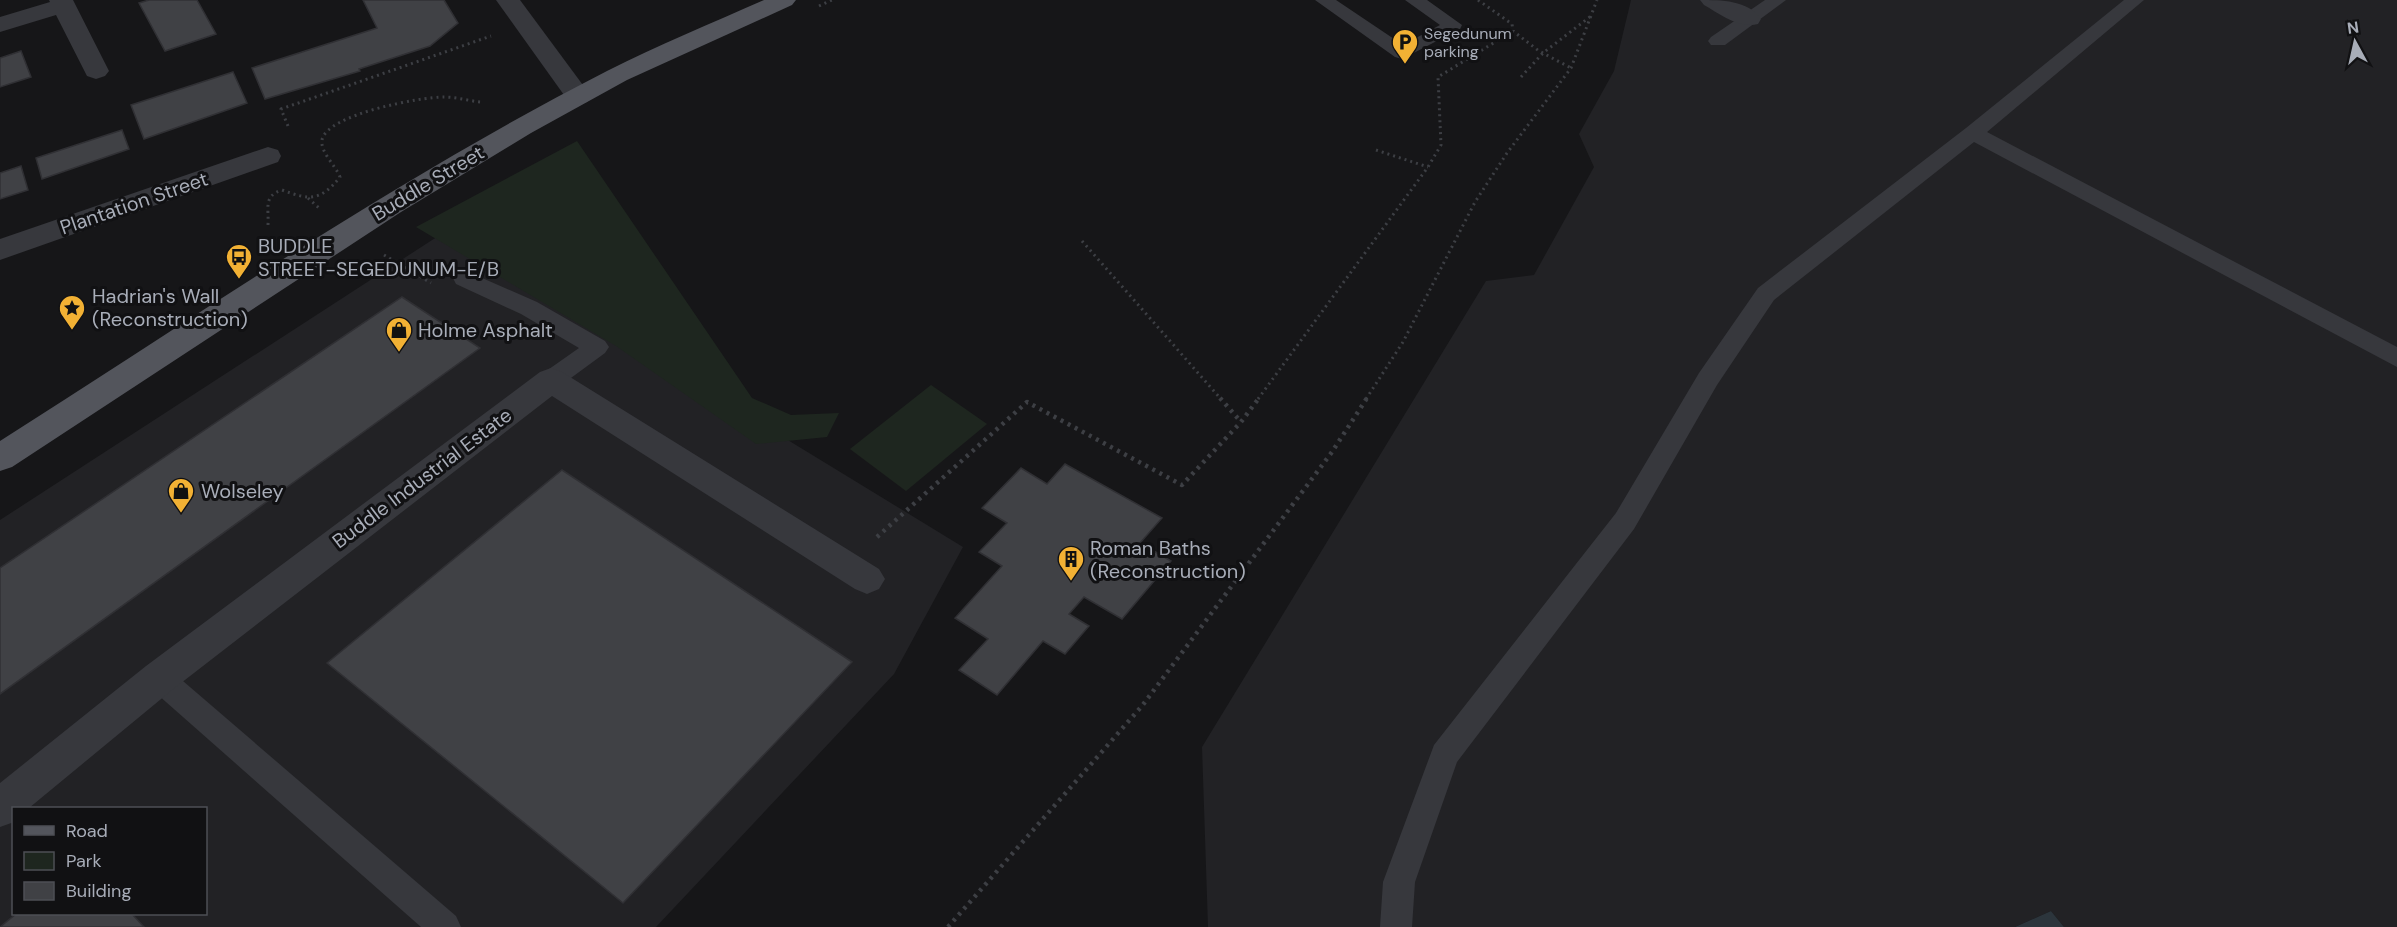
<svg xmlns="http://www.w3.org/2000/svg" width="2397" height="927" font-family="'DM Sans',sans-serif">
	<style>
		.built { fill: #222225; fill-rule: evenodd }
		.green { fill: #1e261f }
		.water { fill: #2c353c }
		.building { fill: #404145; stroke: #303034; stroke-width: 1.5 }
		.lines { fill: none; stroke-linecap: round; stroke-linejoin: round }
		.path-far1 { stroke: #3d3f44; stroke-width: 3; stroke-dasharray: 2 4; stroke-linecap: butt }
		.path { stroke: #3d3f44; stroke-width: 4.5; stroke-dasharray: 3 5; stroke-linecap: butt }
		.lane { fill: #37383d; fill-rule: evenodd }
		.street { fill: #37383d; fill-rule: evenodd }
		.primary { fill: #53555c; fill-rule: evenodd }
		.labels { text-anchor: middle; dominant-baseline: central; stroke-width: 6; stroke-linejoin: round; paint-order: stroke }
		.far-poi-label { font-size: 16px; fill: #a8adb8; stroke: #111113; text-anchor: start }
		.street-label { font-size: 20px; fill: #a8adb8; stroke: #111113 }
		.poi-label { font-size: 20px; fill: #a8adb8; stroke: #111113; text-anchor: start }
	</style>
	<rect width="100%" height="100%" fill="#161618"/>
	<g class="built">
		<polygon points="1631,0 2397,0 2397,927 2064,927 2051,911 2015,927 1208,927 1202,747 1486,281 1534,275 1594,167 1579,134 1614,71"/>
		<path d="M446,231L963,547L894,674L656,927H0V520ZM14,808H206V914H14Z"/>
	</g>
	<g class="green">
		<polygon points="577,141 752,398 791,415 839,413 827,437 756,444 616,346 416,227"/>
		<polygon points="931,385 987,424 906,491 850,449"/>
	</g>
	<polygon class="water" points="2051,911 2064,927 2015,927"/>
	<g class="building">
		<polygon points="149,0 197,0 216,34 165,51 139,3"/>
		<polygon points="363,0 444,0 458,23 430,46 359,69 360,71 265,99 252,68 377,28"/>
		<polygon points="21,51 31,77 0,87 0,58"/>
		<polygon points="233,72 247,103 144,139 131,105"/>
		<polygon points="122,130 129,149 42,179 36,158"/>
		<polygon points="21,166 28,190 0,199 0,173"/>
		<polygon points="402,297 480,348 0,694 0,568"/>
		<polygon points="1065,464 1162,518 1140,543 1171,561 1122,619 1084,597 1069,614 1089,626 1065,654 1043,641 997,695 959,670 988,639 955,618 1002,566 979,552 1007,523 982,508 1021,468 1047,484"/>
		<polygon points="562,470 852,662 623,903 327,663"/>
		<polygon points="16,914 132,914 144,927 0,927"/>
	</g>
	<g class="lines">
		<g class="path-far1">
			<polyline points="1478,0 1512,24 1513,31 1539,51 1571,68"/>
			<polyline points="819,6 832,0"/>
			<polyline points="1521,77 1543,53 1591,16"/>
			<polyline points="288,126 281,109 491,36"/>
			<polyline points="1376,150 1428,167"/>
			<polyline points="308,198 319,208"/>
			<path d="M268,225C269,208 263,196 282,190C309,200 320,202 340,177C336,166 320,152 322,140C327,114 421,97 444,97C457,97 469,101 481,102"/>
			<polyline points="1082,241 1221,399"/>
			<polyline points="384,255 431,283"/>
			<polyline points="1258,399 1428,167 1441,145 1438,77 1513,31"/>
			<polyline points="1366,399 1403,342 1475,202 1507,153 1571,68 1597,0"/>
		</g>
		<g class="path">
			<polyline points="1220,398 1241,422"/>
			<polyline points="877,537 1027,402 1182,485 1241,422 1259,398"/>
			<polyline points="948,927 1142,706 1332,452 1367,398"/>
		</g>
		<g class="lane">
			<polygon points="1315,0 1336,0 1403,45 1440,25 1405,0 1427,0 1462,25 1460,29 1402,59 1395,57"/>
			<polygon points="1765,0 1786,0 1725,45 1711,45 1708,41 1711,37"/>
			<polygon points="2124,0 2144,0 1987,132 2397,347 2397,367 1974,142 1774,300 1717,385 1634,529 1457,762 1415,882 1412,927 1380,927 1383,882 1434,745 1616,513 1699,373 1758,288 1966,128"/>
			<polygon points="464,270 537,302 605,341 609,347 605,353 560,386 551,389 542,386 539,380 542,374 579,348 521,314 456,284 453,278 456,272"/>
			<polygon points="159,665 169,669 456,916 461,927 421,927 149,687 145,678 149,669"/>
		</g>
		<g class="street">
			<polygon points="49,0 73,0 109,71 105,76 96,79 87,76 56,15 0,32 0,17 50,2"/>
			<polygon points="496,0 520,0 591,96 587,102 578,104 569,102"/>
			<path d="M1700,0C1721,0 1748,0 1761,19L1758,24C1739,29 1720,14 1704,5Z"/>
			<polygon points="268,147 278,150 281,156 278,162 0,260 0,239"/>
			<polygon points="551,368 562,372 879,569 885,579 879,589 867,594 855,589 552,396 172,690 29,808 14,808 14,822 0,827 0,783 146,666 540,372"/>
		</g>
		<path class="primary" d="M764,0H796L792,5L627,80L531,133L401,212L12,467L0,471V441C200,314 396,179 607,71C658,45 712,23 764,0Z"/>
	</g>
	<defs>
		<g id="parking-pin" transform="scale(1.35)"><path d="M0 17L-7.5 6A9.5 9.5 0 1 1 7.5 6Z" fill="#f2b134" stroke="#111113"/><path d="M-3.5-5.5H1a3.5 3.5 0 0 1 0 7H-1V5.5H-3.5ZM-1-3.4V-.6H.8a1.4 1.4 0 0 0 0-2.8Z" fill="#111"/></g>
		<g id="bus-pin" transform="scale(1.35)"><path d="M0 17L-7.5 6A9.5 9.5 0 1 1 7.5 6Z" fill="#f2b134" stroke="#111113"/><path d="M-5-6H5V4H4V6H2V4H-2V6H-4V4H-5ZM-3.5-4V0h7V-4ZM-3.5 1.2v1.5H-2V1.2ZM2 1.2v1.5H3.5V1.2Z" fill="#111"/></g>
		<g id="sight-pin" transform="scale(1.35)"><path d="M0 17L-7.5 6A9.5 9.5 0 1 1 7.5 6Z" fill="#f2b134" stroke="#111113"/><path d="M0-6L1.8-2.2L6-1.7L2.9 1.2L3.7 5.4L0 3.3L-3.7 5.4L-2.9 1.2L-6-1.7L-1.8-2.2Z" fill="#111"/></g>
		<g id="shop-pin" transform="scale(1.35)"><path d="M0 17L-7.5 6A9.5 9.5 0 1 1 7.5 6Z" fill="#f2b134" stroke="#111113"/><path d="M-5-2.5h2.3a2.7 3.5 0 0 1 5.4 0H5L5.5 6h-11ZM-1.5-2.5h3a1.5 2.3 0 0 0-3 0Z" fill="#111"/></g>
		<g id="building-pin" transform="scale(1.35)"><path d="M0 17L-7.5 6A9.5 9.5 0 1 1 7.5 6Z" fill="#f2b134" stroke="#111113"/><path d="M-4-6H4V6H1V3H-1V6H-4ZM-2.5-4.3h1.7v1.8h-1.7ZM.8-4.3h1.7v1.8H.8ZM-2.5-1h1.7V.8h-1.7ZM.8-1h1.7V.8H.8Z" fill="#111"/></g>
	</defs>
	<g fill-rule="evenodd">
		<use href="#parking-pin" x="1405" y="42"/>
		<use href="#bus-pin" x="239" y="257"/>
		<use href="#sight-pin" x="72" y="308"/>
		<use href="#shop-pin" x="399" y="330"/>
		<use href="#shop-pin" x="181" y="491"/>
		<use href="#building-pin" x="1071" y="559"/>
	</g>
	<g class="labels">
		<g class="far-poi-label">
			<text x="1424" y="33">Segedunum<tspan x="1424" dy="18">parking</tspan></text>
		</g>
		<g class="street-label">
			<text transform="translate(428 183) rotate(-31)">Buddle Street</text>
			<text transform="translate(134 203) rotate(-19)">Plantation Street</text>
			<text transform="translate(422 478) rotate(-37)">Buddle Industrial Estate</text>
		</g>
		<g class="poi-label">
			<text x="258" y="246">BUDDLE<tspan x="258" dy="23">STREET-SEGEDUNUM-E/B</tspan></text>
			<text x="92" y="296">Hadrian's Wall<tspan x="92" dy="23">(Reconstruction)</tspan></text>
			<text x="418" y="330">Holme Asphalt</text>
			<text x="201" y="491">Wolseley</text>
			<text x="1090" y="548">Roman Baths<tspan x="1090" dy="23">(Reconstruction)</tspan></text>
		</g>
	</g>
	<rect x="12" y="807" width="195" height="108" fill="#111113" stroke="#4d4f55" stroke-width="1.5"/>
	<rect x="24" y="826" width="30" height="9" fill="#53555c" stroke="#4d4f55" stroke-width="1.5"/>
	<text x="66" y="837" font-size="18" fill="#a8adb8">Road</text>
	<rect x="24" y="852" width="30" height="18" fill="#1e261f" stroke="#4d4f55" stroke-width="1.5"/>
	<text x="66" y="867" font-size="18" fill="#a8adb8">Park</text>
	<rect x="24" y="882" width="30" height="18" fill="#404145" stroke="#4d4f55" stroke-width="1.5"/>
	<text x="66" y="897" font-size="18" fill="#a8adb8">Building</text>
	<g transform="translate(2355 42) rotate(352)" stroke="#111113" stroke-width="4.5" paint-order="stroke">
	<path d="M0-4.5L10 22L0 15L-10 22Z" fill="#a8adb8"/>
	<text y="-9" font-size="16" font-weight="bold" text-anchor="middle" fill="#a8adb8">N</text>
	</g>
</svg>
